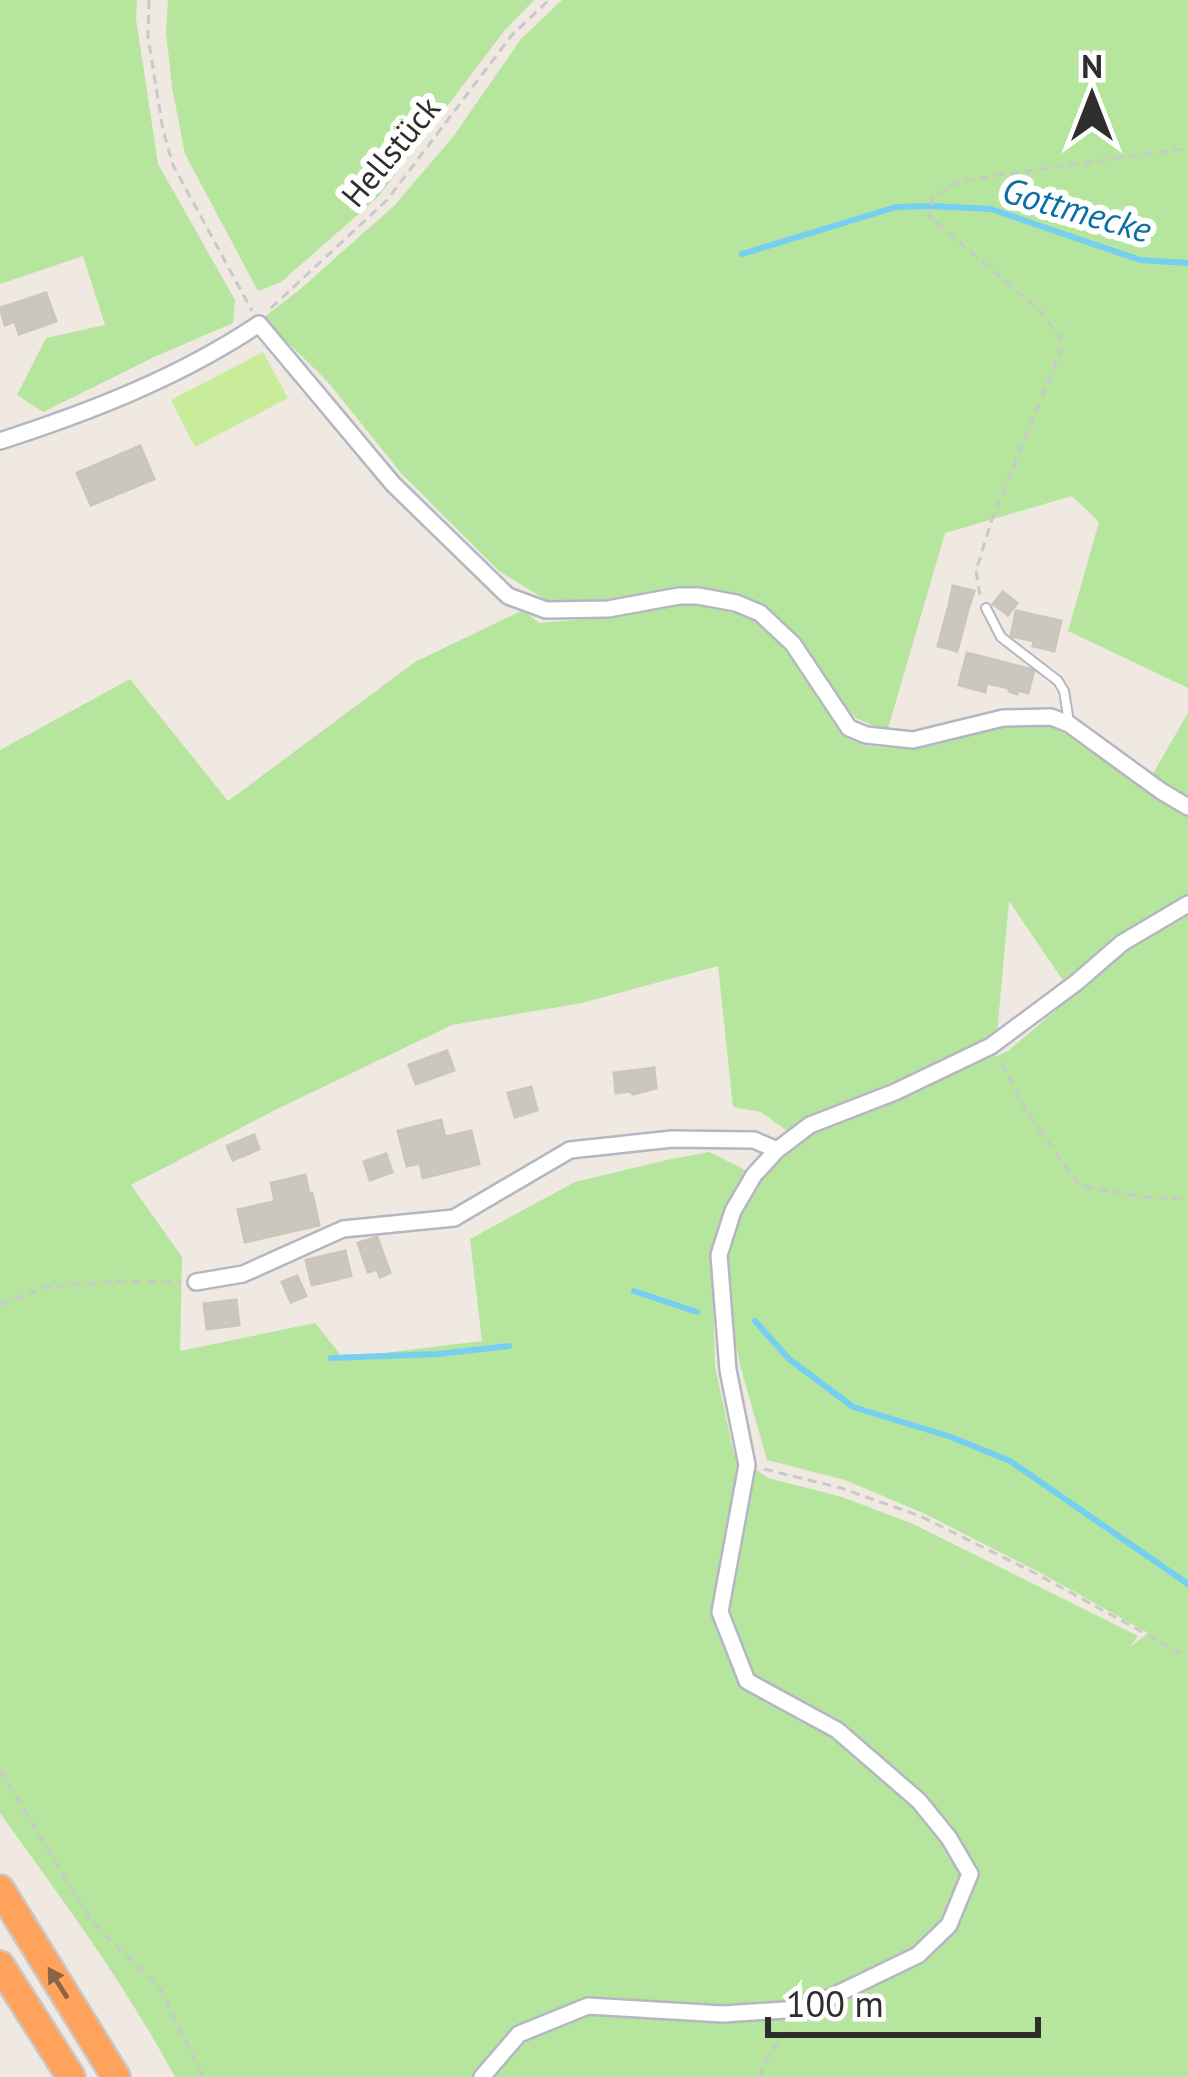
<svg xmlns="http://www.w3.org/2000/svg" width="1188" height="2077" font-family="'PT Sans',sans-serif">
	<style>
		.green { fill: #b6e59e; fill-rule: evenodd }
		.pitch { fill: #c9ec9a }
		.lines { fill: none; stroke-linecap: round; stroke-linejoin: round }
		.stream { stroke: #75cff0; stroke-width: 6 }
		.building { fill: #cbc7bf; stroke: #cbc5ba; stroke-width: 3 }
		.lane-casing { stroke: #b4b7c1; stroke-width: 12 }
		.street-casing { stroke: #b4b7c1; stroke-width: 20 }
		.highway-casing { stroke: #c9c9c9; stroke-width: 32 }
		.path { stroke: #c9c9c9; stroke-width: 3; stroke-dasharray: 9 6; stroke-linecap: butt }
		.lane { stroke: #fff; stroke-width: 8 }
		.street { stroke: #fff; stroke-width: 15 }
		.highway { stroke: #ffa35c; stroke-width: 27 }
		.oneway { fill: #8c6343 }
		.labels { text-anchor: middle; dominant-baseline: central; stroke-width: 12; stroke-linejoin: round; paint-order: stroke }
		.street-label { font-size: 33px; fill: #2e2e2e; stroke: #fff }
		.water-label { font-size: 36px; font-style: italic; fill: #0d6fa3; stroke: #fff }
	</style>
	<rect width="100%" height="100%" fill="#efe9e1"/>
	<g class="green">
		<polygon points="0,0 137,0 136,19 158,164 235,300 233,323 154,357 43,412 17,395 46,338 105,325 83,256 0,284"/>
		<polygon points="168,0 534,0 505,30 378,197 281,282 258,291 185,154 172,87 166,32"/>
		<polygon points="562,0 1188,0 1188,688 1068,631 1099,522 1072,496 945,533 887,732 856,718 839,701 792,629 743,595 710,589 684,589 608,602 546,600 499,571 401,473 327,381 263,318 298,291 394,206 453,137 521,39"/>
		<path d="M697,603L735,609L754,618L795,659L849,739L867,746L906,749L1014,724L1044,725L1065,733L1149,793L1188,816V897L1118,937L1064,982L1009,901L995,1057L1008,1051L1129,948L1188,914V2077H175C125,1984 62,1899 0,1813V750L130,679L228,801L415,662L523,610L539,623L610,617L678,604ZM718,966L733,1107L761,1112L794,1136L755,1175L709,1152L667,1160L575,1182L470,1239L482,1341L343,1358L315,1323L180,1351L182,1257L131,1185L275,1110L452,1025L582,1003ZM745,1192L719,1255L740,1365L767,1460L845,1480L923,1513L1039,1572L1148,1633L1130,1647L1138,1636L913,1524L842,1497L768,1478L734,1454L715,1366L712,1252Z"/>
		<polygon points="1188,713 1188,799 1151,777"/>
	</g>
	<polygon class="pitch" points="263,352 288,398 195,447 171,400"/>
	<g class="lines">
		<g class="stream">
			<polyline points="742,254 896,207 930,206 991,209 1140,260 1188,263"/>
			<polyline points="634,1291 697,1312"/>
			<polyline points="755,1321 789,1359 853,1407 951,1437 1010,1461 1188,1584"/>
			<polyline points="331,1358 438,1354 509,1346"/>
		</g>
	</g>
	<g class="building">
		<polygon points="46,293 56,321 19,334 15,321 5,325 0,308"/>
		<polygon points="140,446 154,479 91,505 77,473"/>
		<polygon points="953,586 974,591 969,606 950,601"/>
		<polygon points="1003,592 1017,603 1008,615 993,604"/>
		<polygon points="950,601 969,606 957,651 938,646"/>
		<polygon points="1016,611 1061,621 1054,651 1033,646 1034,641 1011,636"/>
		<polygon points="967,653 1034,670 1028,693 1018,690 1017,694 1009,691 1009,688 987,683 985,692 959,685"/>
		<polygon points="447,1051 454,1070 416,1084 409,1065"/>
		<polygon points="654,1068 656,1088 633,1094 630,1091 616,1093 614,1073"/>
		<polygon points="531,1087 537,1110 515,1117 508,1093"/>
		<polygon points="441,1120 445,1137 471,1131 479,1164 423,1178 420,1163 407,1166 398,1131"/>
		<polygon points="254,1135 259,1149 233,1160 227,1146"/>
		<polygon points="386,1154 392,1172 370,1180 364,1162"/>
		<polygon points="305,1175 309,1193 275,1201 271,1183"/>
		<polygon points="312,1193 319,1225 245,1242 238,1210"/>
		<polygon points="377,1237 390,1273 380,1277 377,1269 368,1272 358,1243"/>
		<polygon points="345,1251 351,1276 312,1285 306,1260"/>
		<polygon points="297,1276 306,1296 291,1302 282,1282"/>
		<polygon points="236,1300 239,1325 207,1329 204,1304"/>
	</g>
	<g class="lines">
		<g class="lane-casing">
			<polyline id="lane" points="986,608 1001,637 1058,681 1064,691 1069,722"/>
		</g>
		<g class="street-casing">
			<g id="street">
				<path d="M0,441C90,412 180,377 259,324L393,484L508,596L546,610L608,609L679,596H698L736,603L760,613L793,644L849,728L866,735L913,740L1003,718L1051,717L1069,724L1161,791L1188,807"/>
				<polyline points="196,1282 243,1274 343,1229 454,1218 570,1150 672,1139 754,1140 777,1150"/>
				<polyline points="482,2077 519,2034 588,2006 723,2014 800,2009 833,1996 918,1955 949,1925 970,1874 949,1838 919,1801 837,1730 747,1681 720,1612 747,1465 728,1370 719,1255 733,1211 754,1175 777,1150 810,1125 895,1092 991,1046 1077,982 1122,943 1188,904"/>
			</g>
		</g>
		<g class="highway-casing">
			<g id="highway">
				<polyline points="0,1889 116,2077"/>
				<polyline points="0,1965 71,2077"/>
			</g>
		</g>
		<g class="path">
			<polyline points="149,0 148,37 163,130 173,165 252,311"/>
			<polyline points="271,308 387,200 512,35 549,0"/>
			<polyline points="980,595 976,571 992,519 1062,348 1060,337 1039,310 928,215 933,198 959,181 1188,148"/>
			<polyline points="1001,1063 1027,1112 1079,1185 1142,1197 1188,1199"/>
			<polyline points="0,1304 47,1287 119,1281 181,1282"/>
			<polyline points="764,1469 841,1488 920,1516 1035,1573 1188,1657"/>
			<polyline points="0,1770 92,1922 160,1988 203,2077"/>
			<polyline points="760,2077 764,2063 788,2027"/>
		</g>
		<use href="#lane" class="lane"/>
		<use href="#street" class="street"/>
		<use href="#highway" class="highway"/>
	</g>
	<defs><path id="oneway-solid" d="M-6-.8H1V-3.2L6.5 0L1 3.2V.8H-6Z" transform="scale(3)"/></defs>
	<use class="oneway" href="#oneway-solid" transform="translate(58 1983) rotate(-122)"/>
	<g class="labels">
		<g class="street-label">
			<text transform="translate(390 151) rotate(-50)">Hellstück</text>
		</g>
		<g class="water-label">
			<text transform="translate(1077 209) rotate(16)">Gottmecke</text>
		</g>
	</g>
	<g transform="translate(1092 96)" stroke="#ffffff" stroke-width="9" paint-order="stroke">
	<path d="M0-9L21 45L0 30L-21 45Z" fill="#2e2e2e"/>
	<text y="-18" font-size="33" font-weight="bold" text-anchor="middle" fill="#2e2e2e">N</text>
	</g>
	<path d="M768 2017v18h270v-18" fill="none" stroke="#2e2e2e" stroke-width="6"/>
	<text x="786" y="2017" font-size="36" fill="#2e2e2e" stroke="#ffffff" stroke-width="9" paint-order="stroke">100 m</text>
</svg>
